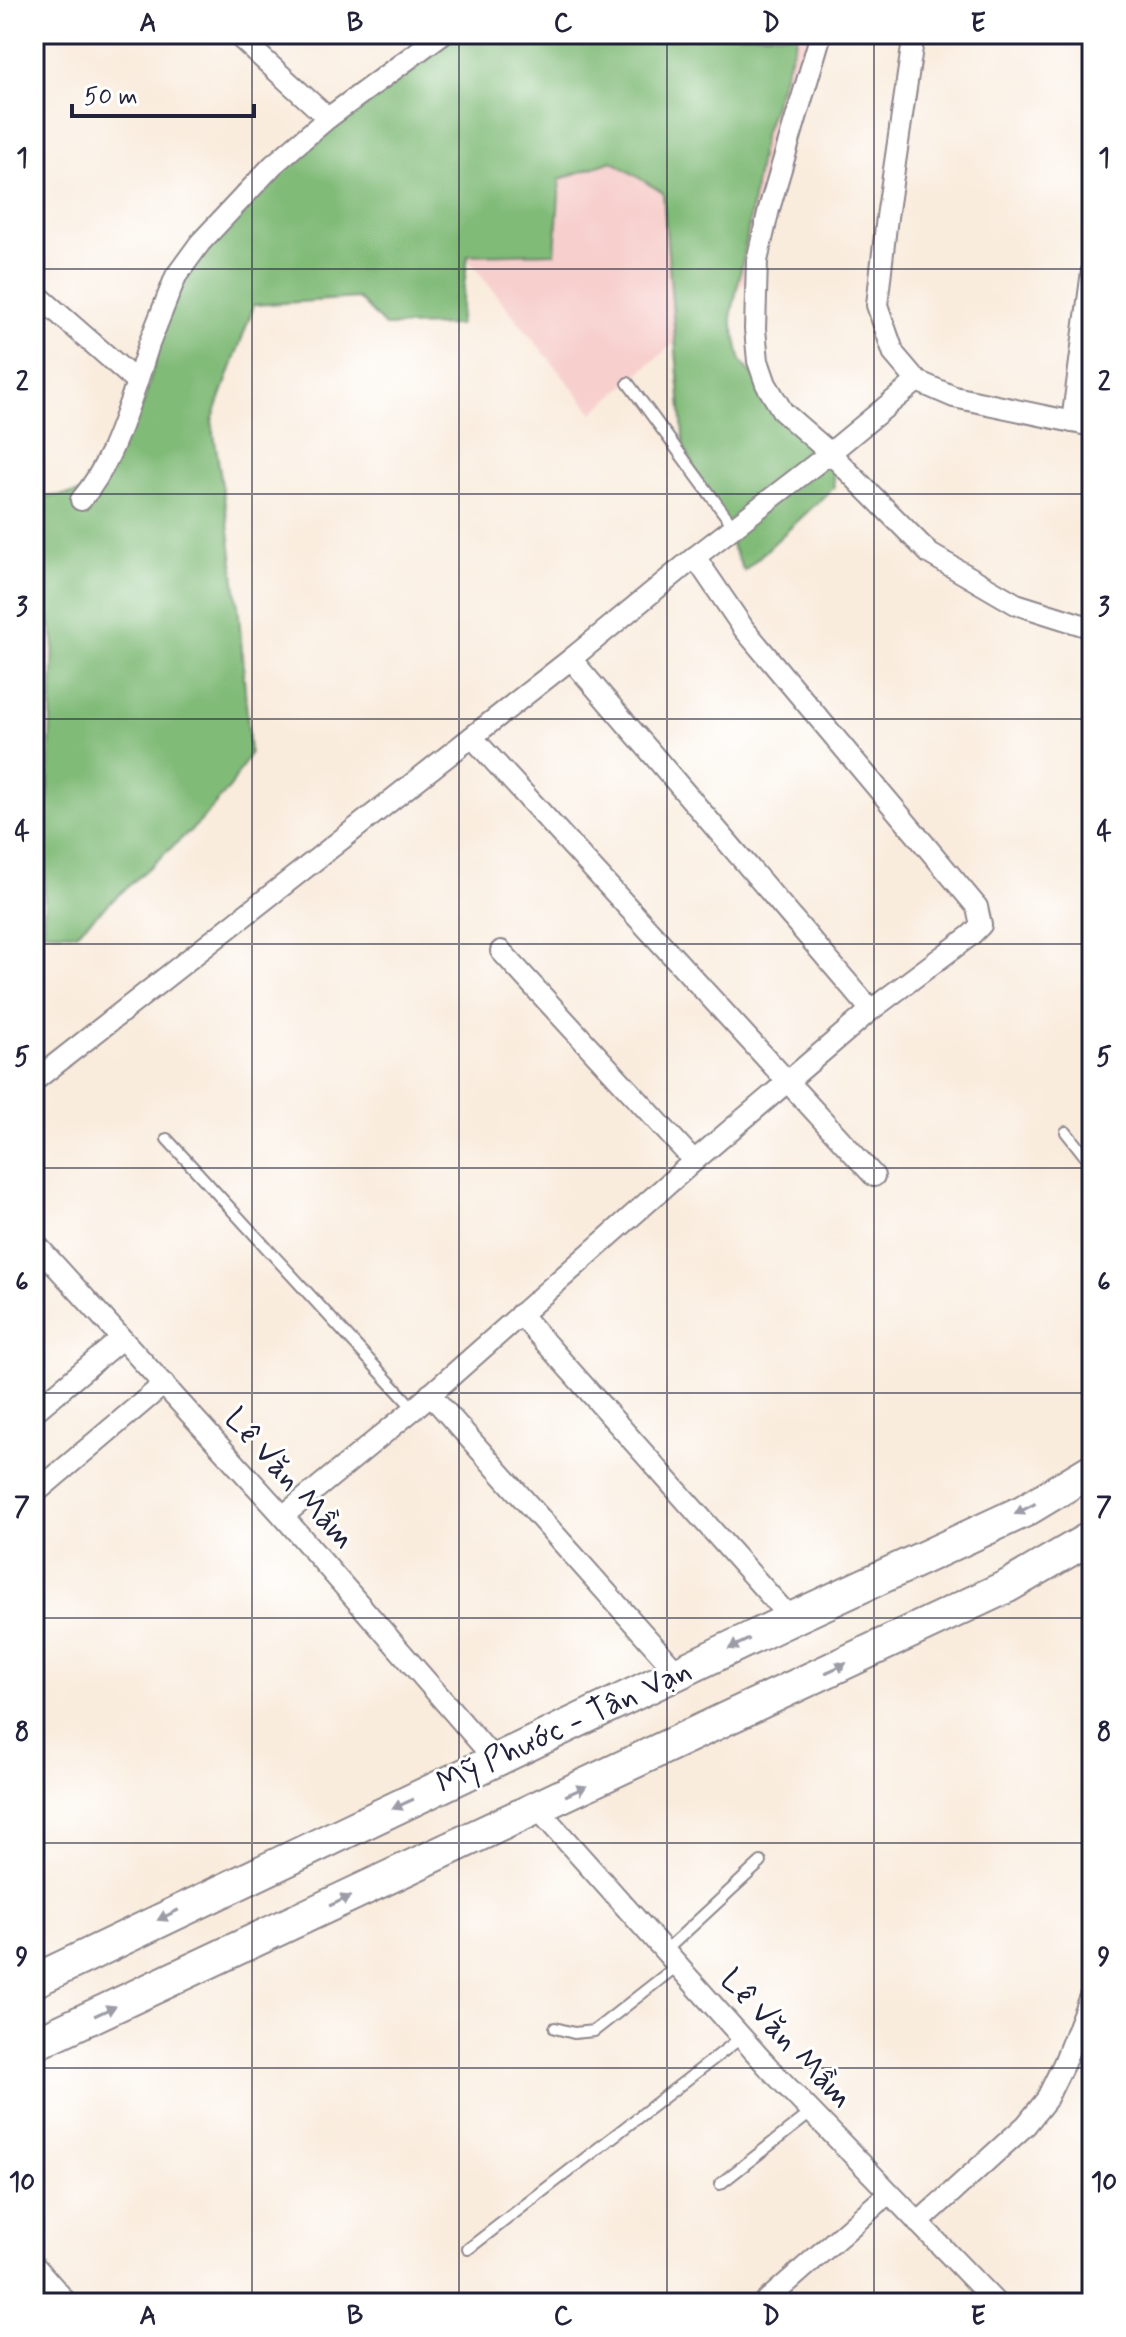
<svg xmlns="http://www.w3.org/2000/svg" width="1126" height="2337" font-family="Mynerve,sans-serif">
	<style>
		.built { fill: #f7d0ce }
		.forest { fill: #81bb78; stroke: #526e5a; stroke-width: 2 }
		.lines { fill: none; stroke-linecap: round; stroke-linejoin: round }
		.service-casing { stroke: #8e878c; stroke-width: 14 }
		.minor-casing { stroke: #8e878c; stroke-width: 24 }
		.secondary-casing { stroke: #8e878c; stroke-width: 32 }
		.primary-casing { stroke: #8e878c; stroke-width: 36 }
		.service { stroke: #fff; stroke-width: 10 }
		.minor { stroke: #fff; stroke-width: 20 }
		.secondary { stroke: #fff; stroke-width: 28 }
		.primary { stroke: #fff; stroke-width: 32 }
		.oneway { fill: #9c9ca7 }
		.grid { fill: none; stroke: #22223b; stroke-width: 2; stroke-opacity: 0.55 }
		.labels { text-anchor: middle; dominant-baseline: central; stroke-width: 6; stroke-linejoin: round; paint-order: stroke }
		.street-label { font-size: 32px; fill: #22223b; stroke: #fff }
		.neatline { fill: none; stroke: #22223b; stroke-width: 3 }
		.grid-label { font-size: 26px; text-anchor: middle; font-weight: bold; fill: #22223b }
	</style>
	<rect width="100%" height="100%" fill="#fff"/>
	<filter id="ink" filterUnits="userSpaceOnUse"><feTurbulence type="fractalNoise" baseFrequency=".0125" numOctaves="2"/><feDisplacementMap in="SourceGraphic" scale="16" xChannelSelector="R" yChannelSelector="G"/><feConvolveMatrix kernelMatrix="1 2 1 2 8 2 1 2 1" color-interpolation-filters="sRGB"/></filter>
	<filter id="wash" filterUnits="userSpaceOnUse"><feTurbulence type="fractalNoise" baseFrequency=".006" numOctaves="4" result="noise"/><feDisplacementMap in="SourceGraphic" scale="32" xChannelSelector="R" yChannelSelector="G"/><feGaussianBlur stdDeviation="1.8" result="paint"/><feColorMatrix in="noise" values="0 0 0 0 0 0 0 0 0 0 0 0 0 0 0 0 0 1.4 0 .05"/><feComposite in="paint" operator="in"/></filter>
	<g filter="url(#wash)">
		<rect width="100%" height="100%" fill="#f9ecdd"/>
		<polygon class="built" points="464,34 811,34 745,282 593,413 355,121"/>
		<polygon class="forest" points="444,34 798,34 763,137 744,255 731,317 741,362 830,453 834,487 744,571 684,447 663,193 612,161 560,179 555,253 468,255 459,325 385,326 358,298 254,305 212,421 229,530 239,614 250,753 231,786 200,822 76,933 43,932 54,639 34,571 34,496 36,498 97,491 143,405 182,264 254,194"/>
	</g>
	<g filter="url(#ink)">
		<g class="lines">
			<g class="service-casing">
				<g id="service">
					<polyline points="628,383 734,527"/>
					<polyline points="1066,1132 1092,1165"/>
					<polyline points="167,1139 414,1409"/>
					<polyline points="665,1951 761,1862"/>
					<polyline points="555,2028 574,2033 594,2031 678,1965"/>
					<polyline points="720,2184 812,2112"/>
					<polyline points="468,2249 742,2037"/>
				</g>
			</g>
			<g class="minor-casing">
				<g id="minor">
					<polyline points="236,34 328,118"/>
					<polyline points="821,34 769,209 757,261 755,329 758,361 766,384 783,412 830,453 930,554 1016,604 1092,628"/>
					<polyline points="914,34 887,217 877,305 894,354 917,381 954,397 1092,426"/>
					<polyline points="34,292 137,382 149,344 176,276 200,243 273,165 328,118 442,34"/>
					<polyline points="1072,422 1092,271"/>
					<path d="M81,500C110,466 122,424 137,382"/>
					<polyline points="571,659 871,1010"/>
					<polyline points="472,737 874,1176"/>
					<polyline points="501,951 694,1161"/>
					<polyline points="34,1081 571,659 695,557 830,453 917,381"/>
					<polyline points="34,1242 283,1516 495,1760"/>
					<polyline points="520,1314 791,1619"/>
					<polyline points="430,1394 679,1674"/>
					<polyline points="34,1412 121,1339"/>
					<polyline points="34,1494 164,1384"/>
					<polyline points="283,1516 414,1409 694,1161 787,1082 871,1010 971,935 981,925 977,907 744,629 695,557"/>
					<polyline points="538,1809 770,2069 996,2303"/>
					<polyline points="918,2223 1026,2125 1046,2100 1064,2063 1092,1991"/>
					<polyline points="764,2303 889,2193"/>
				</g>
			</g>
			<g class="secondary-casing">
				<polyline id="secondary" points="34,2271 62,2303"/>
			</g>
			<g class="primary-casing">
				<g id="primary">
					<polyline points="34,1981 791,1619 1024,1511 1092,1470"/>
					<polyline points="34,2044 1008,1586 1092,1537"/>
				</g>
			</g>
			<use href="#service" class="service"/>
			<use href="#minor" class="minor"/>
			<use href="#secondary" class="secondary"/>
			<use href="#primary" class="primary"/>
		</g>
		<defs><path id="oneway-solid" d="M-6-.8H1V-3.2L6.5 0L1 3.2V.8H-6Z" transform="scale(2)"/></defs>
		<g class="oneway">
			<use href="#oneway-solid" transform="translate(1025 1509) rotate(152)"/>
			<use href="#oneway-solid" transform="translate(739 1644) rotate(154)"/>
			<use href="#oneway-solid" transform="translate(836 1668) rotate(-25)"/>
			<use href="#oneway-solid" transform="translate(576 1791) rotate(-25)"/>
			<use href="#oneway-solid" transform="translate(403 1804) rotate(155)"/>
			<use href="#oneway-solid" transform="translate(340 1901) rotate(-25)"/>
			<use href="#oneway-solid" transform="translate(168 1915) rotate(154)"/>
			<use href="#oneway-solid" transform="translate(105 2011) rotate(-25)"/>
		</g>
	</g>
	<path class="grid" d="M252,34V2303M459,34V2303M667,34V2303M874,34V2303M34,269H1092M34,494H1092M34,719H1092M34,944H1092M34,1168H1092M34,1393H1092M34,1618H1092M34,1843H1092M34,2068H1092"/>
	<g class="labels">
		<g class="street-label">
			<text transform="translate(289 1479) rotate(48)">Lê Văn Mầm</text>
			<text transform="translate(564 1727) rotate(-25)">Mỹ Phước - Tân Vạn</text>
			<text transform="translate(786 2039) rotate(47)">Lê Văn Mầm</text>
		</g>
	</g>
	<rect width="1126" height="2337" fill="none" stroke="#fff" stroke-width="88"/>
	<path d="M72 104v12h182v-12" fill="none" stroke="#22223b" stroke-width="4"/>
	<text x="84" y="104" font-size="24" fill="#22223b" stroke="#ffffff" stroke-width="6" paint-order="stroke">50 m</text>
	<rect x="44" y="44" width="1038" height="2249" class="neatline"/>
	<g class="grid-label">
		<text x="148" y="31">A</text>
		<text x="355" y="31">B</text>
		<text x="563" y="31">C</text>
		<text x="771" y="31">D</text>
		<text x="978" y="31">E</text>
		<text x="22" y="166">1</text>
		<text x="1104" y="166">1</text>
		<text x="22" y="390">2</text>
		<text x="1104" y="390">2</text>
		<text x="22" y="615">3</text>
		<text x="1104" y="615">3</text>
		<text x="22" y="840">4</text>
		<text x="1104" y="840">4</text>
		<text x="22" y="1065">5</text>
		<text x="1104" y="1065">5</text>
		<text x="22" y="1290">6</text>
		<text x="1104" y="1290">6</text>
		<text x="22" y="1515">7</text>
		<text x="1104" y="1515">7</text>
		<text x="22" y="1740">8</text>
		<text x="1104" y="1740">8</text>
		<text x="22" y="1965">9</text>
		<text x="1104" y="1965">9</text>
		<text x="22" y="2190">10</text>
		<text x="1104" y="2190">10</text>
		<text x="148" y="2324">A</text>
		<text x="355" y="2324">B</text>
		<text x="563" y="2324">C</text>
		<text x="771" y="2324">D</text>
		<text x="978" y="2324">E</text>
	</g>
</svg>
